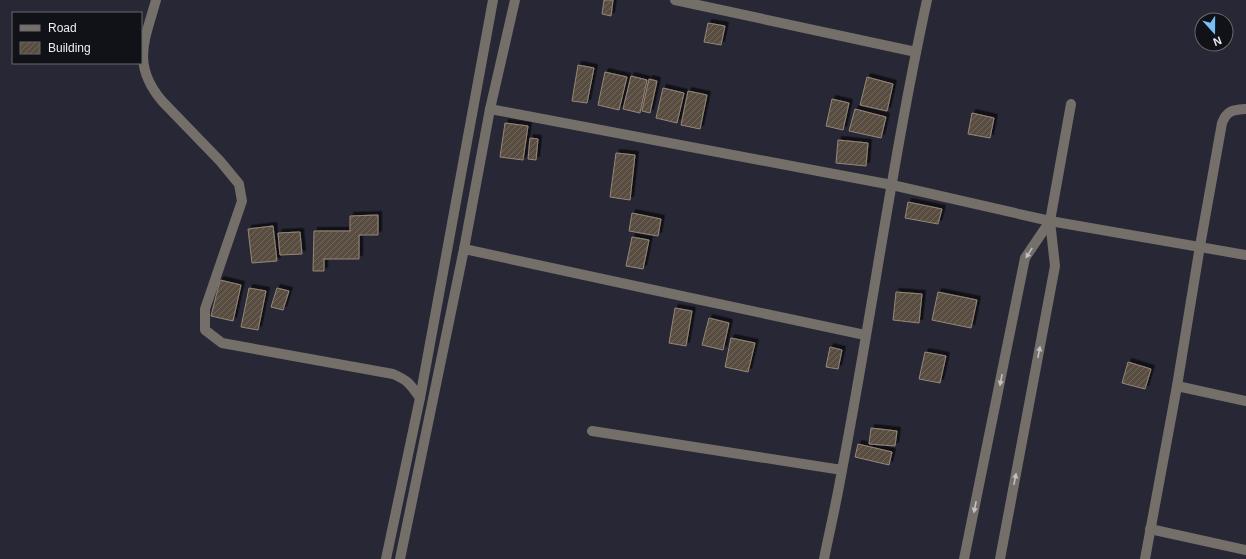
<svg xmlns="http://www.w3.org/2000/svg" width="1246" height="559" font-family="Helvetica,sans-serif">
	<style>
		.building { fill: url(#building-hatch); stroke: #958878; filter: url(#shadow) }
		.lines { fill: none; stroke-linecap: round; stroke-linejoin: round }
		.minor { stroke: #756f69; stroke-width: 10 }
		.oneway { fill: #c2c0c5 }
	</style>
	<defs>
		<pattern id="building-hatch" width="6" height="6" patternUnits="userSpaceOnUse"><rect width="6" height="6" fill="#584d3f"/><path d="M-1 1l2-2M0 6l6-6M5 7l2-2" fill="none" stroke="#70675c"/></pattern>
		<filter id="shadow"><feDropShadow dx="3.5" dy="-3.5" stdDeviation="0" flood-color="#0009"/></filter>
	</defs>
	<rect width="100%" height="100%" fill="#272736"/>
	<g class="building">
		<polygon points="604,0 613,0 611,16 602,14"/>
		<polygon points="708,23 725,26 721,45 704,42"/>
		<polygon points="578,65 594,68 587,103 572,101"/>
		<polygon points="605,72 627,77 619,110 598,105"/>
		<polygon points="631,76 647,80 640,113 623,109"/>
		<polygon points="867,77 893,84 887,111 860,105"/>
		<polygon points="649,79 657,81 650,113 642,111"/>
		<polygon points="663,88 684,93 677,123 656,118"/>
		<polygon points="688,91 707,95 700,129 681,125"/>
		<polygon points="832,99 849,103 843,130 826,126"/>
		<polygon points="855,109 886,117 881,138 849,131"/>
		<polygon points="972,113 994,118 990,138 968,134"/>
		<polygon points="505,123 528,126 523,160 500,157"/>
		<polygon points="530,138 538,139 536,160 528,159"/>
		<polygon points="838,140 868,143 866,166 836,163"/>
		<polygon points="616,153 635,155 630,200 610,197"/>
		<polygon points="908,202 942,209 938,224 905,218"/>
		<polygon points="632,213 661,219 658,236 629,231"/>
		<polygon points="378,215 378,235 359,235 359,259 324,259 324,271 313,271 314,231 350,231 350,216"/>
		<polygon points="273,226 277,261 252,263 248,229"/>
		<polygon points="300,232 302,254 280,255 278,233"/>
		<polygon points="632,237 649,240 643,269 626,266"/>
		<polygon points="220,280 241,285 233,321 211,316"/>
		<polygon points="249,288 266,291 258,330 241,327"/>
		<polygon points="277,288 289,291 283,310 271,307"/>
		<polygon points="896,292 922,294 919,323 893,320"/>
		<polygon points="938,292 977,300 971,328 932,320"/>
		<polygon points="675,308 692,311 686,346 669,343"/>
		<polygon points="709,318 729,323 723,350 702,345"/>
		<polygon points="731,338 755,343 748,372 725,367"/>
		<polygon points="830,347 842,350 838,369 826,367"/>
		<polygon points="925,352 946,356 940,383 919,379"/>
		<polygon points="1128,362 1151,369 1145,389 1122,383"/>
		<polygon points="871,428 897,431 895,446 869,444"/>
		<polygon points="858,444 892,452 889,465 855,457"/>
	</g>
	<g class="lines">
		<g class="minor">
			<path d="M156,0C145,40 131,64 162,101L220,161L239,184L242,201L205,309V330L222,343L393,374C409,381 410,384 420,398"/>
			<polyline points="675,0 916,52"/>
			<polyline points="490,109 892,185 1050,221 1246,255"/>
			<polyline points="464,249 649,289 865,335"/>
			<polyline points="1177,386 1246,401"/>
			<polyline points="592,431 842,470"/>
			<polyline points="1150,529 1246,550"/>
			<polyline points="386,559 420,398 493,0"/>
			<polyline points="400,559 464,249 490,109 515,0"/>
			<path d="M824,559C830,529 837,500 842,470C872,314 893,156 927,0"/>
			<polyline points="964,559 1025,258 1050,221"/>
			<polyline points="1000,559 1055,266 1050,221 1071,104"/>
			<path d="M1145,559L1177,386L1200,246L1222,123C1227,110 1233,110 1246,109"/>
		</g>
	</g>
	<defs><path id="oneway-solid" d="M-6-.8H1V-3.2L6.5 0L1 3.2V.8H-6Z"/></defs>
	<g class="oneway">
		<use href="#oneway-solid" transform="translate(1029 253) rotate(122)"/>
		<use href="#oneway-solid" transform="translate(1039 352) rotate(-79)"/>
		<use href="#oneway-solid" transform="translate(1001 380) rotate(101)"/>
		<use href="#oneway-solid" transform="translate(1015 479) rotate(-79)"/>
		<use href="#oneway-solid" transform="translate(975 507) rotate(101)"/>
	</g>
	<rect x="12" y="12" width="130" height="52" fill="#111118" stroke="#696971"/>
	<rect x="20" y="25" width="20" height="6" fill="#756f69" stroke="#696971"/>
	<text x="48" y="32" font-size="12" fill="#ececf7">Road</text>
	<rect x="20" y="42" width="20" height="12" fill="url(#building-hatch)" stroke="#696971"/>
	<text x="48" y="52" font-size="12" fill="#ececf7">Building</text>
	<g transform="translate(1214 32) rotate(159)"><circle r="19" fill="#111118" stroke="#696971"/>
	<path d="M0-3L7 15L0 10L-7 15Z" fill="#76c0f7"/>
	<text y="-6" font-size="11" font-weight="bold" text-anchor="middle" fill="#ececf7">N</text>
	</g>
</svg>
